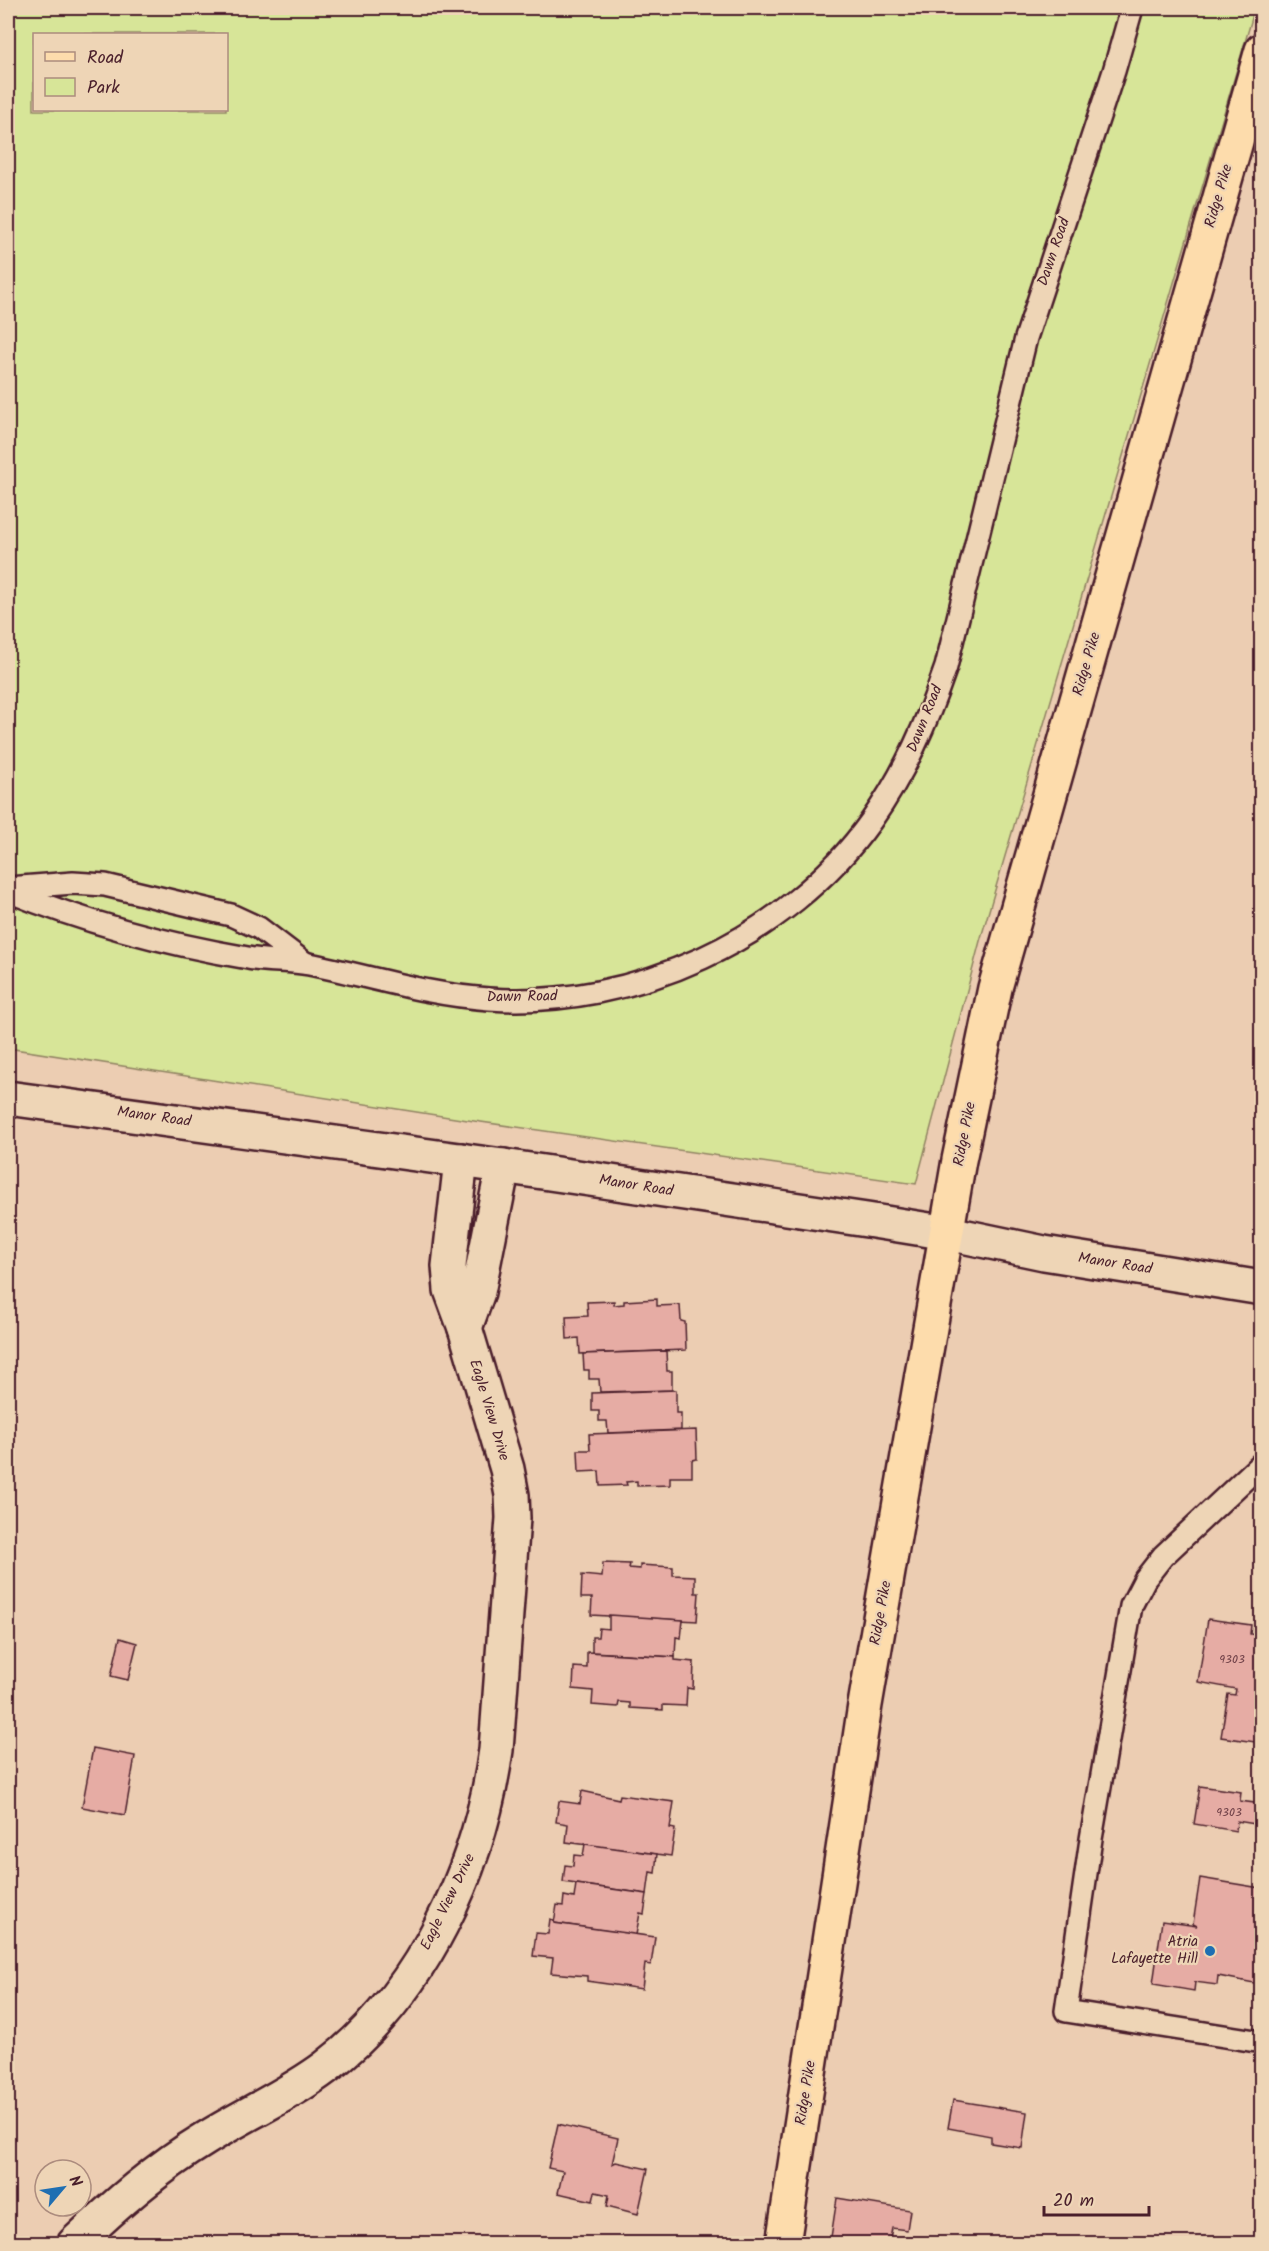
<svg xmlns="http://www.w3.org/2000/svg" width="1269" height="2251" font-family="Kalam,sans-serif">
	<style>
		.green { fill: #d7e598; stroke: #908262; stroke-width: 1.5; fill-rule: evenodd }
		.building { fill: #e6aca4; stroke: #4a1f2b; stroke-width: 1.5 }
		.lines { fill: none; stroke-linecap: round; stroke-linejoin: round }
		.service-casing { stroke: #4a1f2b; stroke-width: 26 }
		.minor-casing { stroke: #4a1f2b; stroke-width: 38 }
		.primary-casing { stroke: #4a1f2b; stroke-width: 38 }
		.service { stroke: #eed5b6; stroke-width: 21 }
		.minor { stroke: #eed5b6; stroke-width: 33 }
		.primary { stroke: #fddcac; stroke-width: 33 }
		.poi-dot { fill: #1f6fb2; stroke: #eed5b6; stroke-width: 2 }
		.labels { text-anchor: middle; dominant-baseline: central; stroke-width: 4.5; stroke-linejoin: round; paint-order: stroke }
		.number-label { font-size: 12px; fill: #714249 }
		.street-label { font-size: 15px; fill: #4a1f2b; stroke: #eed5b6 }
		.poi-label { font-size: 15px; fill: #4a1f2b; stroke: #eed5b6; text-anchor: end }
	</style>
	<rect width="100%" height="100%" fill="#eccdb2"/>
	<filter id="ink" filterUnits="userSpaceOnUse"><feTurbulence type="fractalNoise" baseFrequency=".0167" numOctaves="2"/><feDisplacementMap in="SourceGraphic" scale="12" xChannelSelector="R" yChannelSelector="G"/><feConvolveMatrix kernelMatrix="1 2 1 2 8 2 1 2 1" color-interpolation-filters="sRGB"/></filter>
	<g filter="url(#ink)">
		<path class="green" d="M8,8H1255L980,941L916,1184L474,1121L8,1048ZM34,34H226V110H34Z"/>
		<g class="building">
			<polygon points="657,1299 657,1306 680,1305 681,1321 685,1322 686,1350 580,1354 579,1338 567,1339 566,1317 588,1316 587,1302 614,1301 614,1305 624,1304 624,1301"/>
			<polygon points="666,1351 667,1371 672,1371 672,1390 600,1392 599,1379 589,1379 589,1370 584,1370 583,1354"/>
			<polygon points="676,1390 676,1413 681,1413 681,1430 608,1433 607,1421 599,1421 599,1411 592,1411 592,1393"/>
			<polygon points="696,1430 697,1459 692,1460 692,1477 670,1477 670,1485 637,1486 637,1481 626,1482 627,1485 600,1486 599,1471 579,1472 578,1450 590,1450 589,1434"/>
			<polygon points="603,1563 630,1564 629,1568 640,1569 640,1565 673,1567 673,1575 695,1576 695,1593 699,1593 697,1621 591,1615 592,1598 581,1598 582,1575 602,1577"/>
			<polygon points="609,1615 683,1620 681,1638 676,1637 675,1657 592,1652 592,1637 598,1637 599,1628 609,1629"/>
			<polygon points="1208,1619 1251,1625 1250,1634 1262,1636 1262,1743 1221,1737 1228,1694 1235,1695 1236,1689 1198,1682"/>
			<polygon points="120,1638 137,1643 128,1680 111,1676"/>
			<polygon points="587,1652 675,1657 675,1660 694,1662 693,1689 687,1688 686,1706 663,1705 663,1710 630,1708 630,1703 619,1702 618,1707 592,1705 593,1691 573,1689 574,1667 587,1668"/>
			<polygon points="93,1748 135,1756 125,1815 82,1807"/>
			<polygon points="1200,1786 1241,1792 1240,1801 1262,1804 1262,1825 1237,1821 1236,1831 1194,1824"/>
			<polygon points="582,1791 619,1799 620,1795 674,1802 670,1828 675,1829 671,1856 566,1842 568,1824 556,1822 559,1801 580,1804"/>
			<polygon points="585,1844 657,1854 655,1873 650,1872 647,1894 563,1882 565,1865 573,1866 574,1855 583,1856"/>
			<polygon points="1200,1878 1260,1888 1262,1979 1259,1984 1218,1976 1217,1985 1195,1982 1194,1991 1153,1984 1162,1921 1197,1926 1193,1924"/>
			<polygon points="576,1884 647,1894 644,1914 640,1913 636,1935 554,1923 557,1905 563,1906 564,1896 574,1898"/>
			<polygon points="550,1919 554,1920 554,1923 655,1937 651,1965 645,1964 642,1989 587,1981 587,1976 551,1973 553,1958 533,1956 536,1933 548,1934"/>
			<polygon points="953,2100 1027,2112 1022,2148 991,2143 991,2136 948,2128"/>
			<polygon points="558,2124 618,2138 612,2164 616,2162 648,2169 638,2214 607,2206 609,2195 595,2192 593,2201 558,2193 563,2171 548,2168"/>
			<polygon points="837,2198 910,2210 907,2230 892,2228 889,2244 830,2244"/>
		</g>
		<g class="lines">
			<g class="service-casing">
				<g id="service">
					<polyline points="8,888 73,883 105,885 231,915 259,928 305,963"/>
					<path d="M8,891C84,922 166,944 248,958C268,962 289,960 309,964C369,976 427,995 489,999C633,1009 787,939 871,821C905,773 927,722 946,667L1026,338L1114,71L1132,8"/>
					<polyline points="1262,1463 1163,1556 1145,1579 1131,1606 1091,1839 1066,2011 1262,2042"/>
				</g>
			</g>
			<g class="minor-casing">
				<g id="minor">
					<polyline points="8,1098 503,1166 867,1220 948,1233 1044,1253 1262,1288"/>
					<polyline points="465,1328 478,1292 503,1166"/>
					<path d="M74,2244C115,2205 157,2168 205,2139C245,2114 289,2095 326,2067C423,1993 480,1867 496,1750L513,1518L512,1495L507,1469L465,1328L451,1290L449,1266L461,1160"/>
				</g>
			</g>
			<g class="primary-casing">
				<polyline id="primary" points="783,2244 865,1705 959,1160 995,988 1262,50"/>
			</g>
			<use href="#service" class="service"/>
			<use href="#minor" class="minor"/>
			<use href="#primary" class="primary"/>
		</g>
	</g>
	<circle class="poi-dot" cx="1210" cy="1951" r="6"/>
	<g class="labels">
		<g class="number-label">
			<text x="1232" y="1659">9303</text>
			<text x="1229" y="1812">9303</text>
		</g>
		<g class="street-label">
			<text transform="translate(1219 196) rotate(-74)">Ridge Pike</text>
			<text transform="translate(1054 252) rotate(-71)">Dawn Road</text>
			<text transform="translate(1087 664) rotate(-74)">Ridge Pike</text>
			<text transform="translate(925 719) rotate(-68)">Dawn Road</text>
			<text transform="translate(522 997) rotate(-1)">Dawn Road</text>
			<text transform="translate(154 1117) rotate(8)">Manor Road</text>
			<text transform="translate(965 1134) rotate(-79)">Ridge Pike</text>
			<text transform="translate(636 1186) rotate(9)">Manor Road</text>
			<text transform="translate(1115 1264) rotate(9)">Manor Road</text>
			<text transform="translate(489 1410) rotate(73)">Eagle View Drive</text>
			<text transform="translate(881 1613) rotate(-80)">Ridge Pike</text>
			<text transform="translate(448 1902) rotate(-64)">Eagle View Drive</text>
			<text transform="translate(806 2093) rotate(-81)">Ridge Pike</text>
		</g>
		<g class="poi-label">
			<text x="1198" y="1942">Atria<tspan x="1198" dy="17">Lafayette Hill</tspan></text>
		</g>
	</g>
	<rect width="1269" height="2251" fill="none" stroke="#eed5b6" stroke-width="30"/>
	<rect x="15" y="15" width="1239" height="2221" fill="none" stroke="#4a1f2b" stroke-width="2" filter="url(#ink)"/>
	<rect x="33" y="33" width="195" height="78" fill="#eed5b6" stroke="#ac8c7e" stroke-width="1.5"/>
	<rect x="45" y="52" width="30" height="9" fill="#fddcac" stroke="#ac8c7e" stroke-width="1.5"/>
	<text x="87" y="63" font-size="18" fill="#4a1f2b">Road</text>
	<rect x="45" y="78" width="30" height="18" fill="#d7e598" stroke="#ac8c7e" stroke-width="1.5"/>
	<text x="87" y="93" font-size="18" fill="#4a1f2b">Park</text>
	<g transform="translate(63 2188) rotate(61)"><circle r="28" fill="#eed5b6" stroke="#ac8c7e" stroke-width="1.5"/>
	<path d="M0-4.5L10 22L0 15L-10 22Z" fill="#1f6fb2"/>
	<text y="-9" font-size="16" font-weight="bold" text-anchor="middle" fill="#4a1f2b">N</text>
	</g>
	<path d="M1044 2206v9h105v-9" fill="none" stroke="#4a1f2b" stroke-width="3"/>
	<text x="1053" y="2206" font-size="18" fill="#4a1f2b" stroke="#eed5b6" stroke-width="4.5" paint-order="stroke">20 m</text>
</svg>
